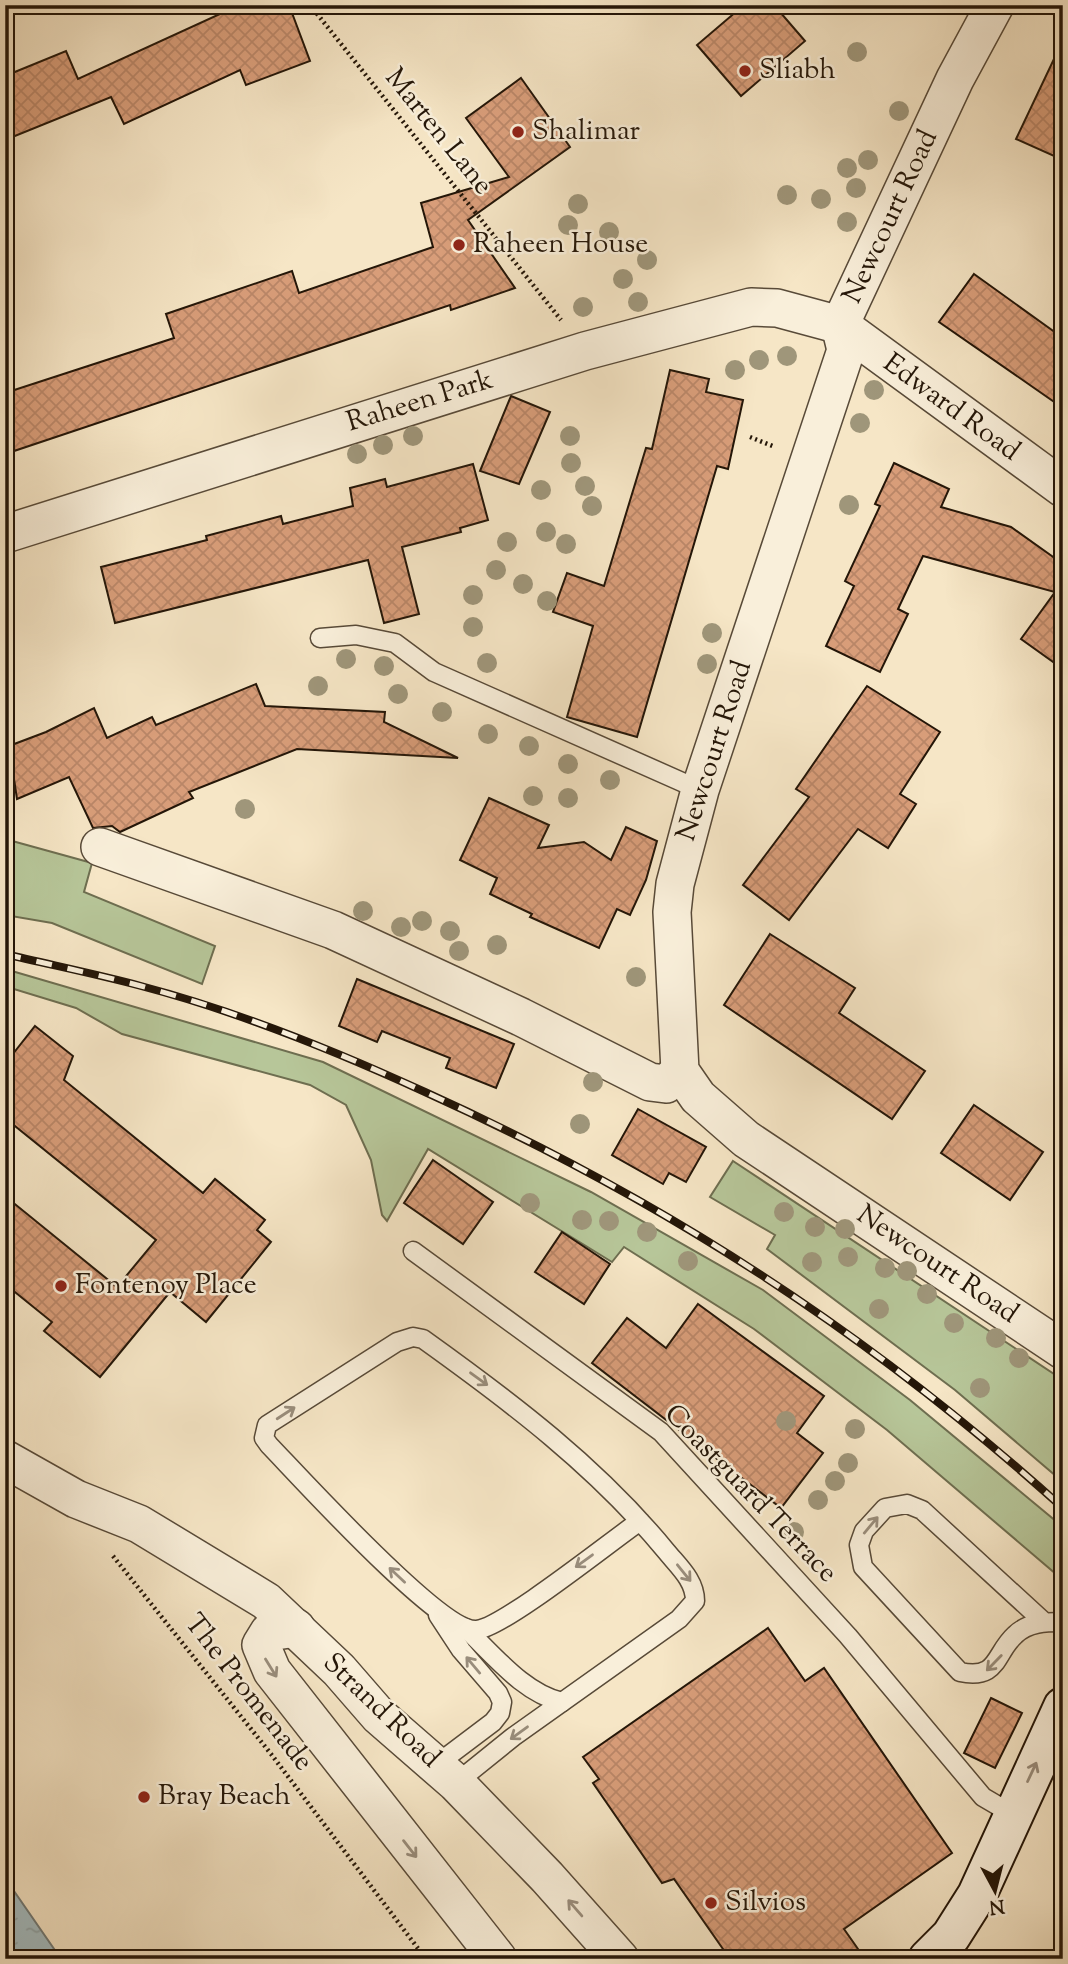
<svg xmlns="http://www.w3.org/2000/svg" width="1068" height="1964" font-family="'Sorts Mill Goudy',serif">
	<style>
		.grass { fill: #b7c699; stroke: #6e6e50; stroke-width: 2 }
		.water { fill: url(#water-ripples); stroke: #707a77; stroke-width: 2 }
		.building { fill: url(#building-cross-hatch); stroke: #241608; stroke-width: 2 }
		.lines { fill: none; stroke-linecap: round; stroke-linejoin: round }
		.service-casing { stroke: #584a38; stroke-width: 21 }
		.minor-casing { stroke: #584a38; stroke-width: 40 }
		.secondary-casing { stroke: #241608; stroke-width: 42 }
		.path { stroke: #241608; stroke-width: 4.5; stroke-dasharray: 2 3.5; stroke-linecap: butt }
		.service { stroke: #f9efda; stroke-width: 18 }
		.minor { stroke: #f9efda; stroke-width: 37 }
		.secondary { stroke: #f9efda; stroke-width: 38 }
		.rail-casing { stroke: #241608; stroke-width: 8 }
		.rail { stroke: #f9efda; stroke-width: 5; stroke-dasharray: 16; stroke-linecap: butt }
		.tree { fill: #9f967a }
		.oneway { stroke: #998d7c }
		.poi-dot { fill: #8f2418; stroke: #f9efda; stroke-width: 2.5 }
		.labels { text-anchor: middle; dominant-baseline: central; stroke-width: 5; stroke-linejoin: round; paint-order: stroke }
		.poi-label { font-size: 28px; fill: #241608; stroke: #f9efda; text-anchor: start }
		.street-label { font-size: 28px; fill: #241608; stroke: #f9efda }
	</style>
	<defs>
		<pattern id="water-ripples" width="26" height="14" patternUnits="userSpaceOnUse" patternTransform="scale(1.75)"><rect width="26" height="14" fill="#a3bcc1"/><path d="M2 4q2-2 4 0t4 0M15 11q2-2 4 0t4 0" fill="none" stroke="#8ca1a4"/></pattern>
		<pattern id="building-cross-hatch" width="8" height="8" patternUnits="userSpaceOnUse" patternTransform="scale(1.75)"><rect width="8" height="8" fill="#d89d79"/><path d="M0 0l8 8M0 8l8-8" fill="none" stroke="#b98667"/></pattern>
	</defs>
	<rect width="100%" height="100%" fill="#f6e6c6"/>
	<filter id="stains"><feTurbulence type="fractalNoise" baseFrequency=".00286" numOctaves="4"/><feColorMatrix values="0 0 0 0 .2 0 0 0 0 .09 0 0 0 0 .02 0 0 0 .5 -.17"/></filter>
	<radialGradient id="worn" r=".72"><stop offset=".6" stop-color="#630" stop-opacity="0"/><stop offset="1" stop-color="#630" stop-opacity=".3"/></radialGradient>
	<g class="grass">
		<polygon points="5,839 92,863 84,892 215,946 202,984 52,923 5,915"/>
		<polygon points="5,969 323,1062 591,1192 763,1290 910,1400 1063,1527 1063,1580 887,1430 754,1329 624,1247 612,1262 428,1149 387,1221 382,1215 371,1160 346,1105 310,1085 122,1034 76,1008 14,989 5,991"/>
		<polygon points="733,1161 1063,1380 1063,1482 955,1390 767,1249 775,1235 710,1197"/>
	</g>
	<polygon class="water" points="5,1878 61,1959 5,1959"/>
	<g class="building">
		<polygon points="216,5 289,5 310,61 246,85 240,70 124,124 111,97 5,140 5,76 66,51 78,79 220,14"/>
		<polygon points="744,5 774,5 805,41 741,96 697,45"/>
		<polygon points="1063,40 1063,160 1016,139"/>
		<polygon points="521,78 570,147 468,220 515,288 451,310 450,305 5,454 5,393 174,338 166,314 292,271 299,293 433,247 421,203 509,177 466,118"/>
		<polygon points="974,274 1063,338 1063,408 939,322"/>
		<polygon points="670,370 709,379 706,392 743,400 728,469 717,466 637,737 567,717 593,626 553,612 567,573 604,586 646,448 652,449"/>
		<polygon points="511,396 550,412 519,484 480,471"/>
		<polygon points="894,463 949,489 941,507 1011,527 1063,564 1063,669 1021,639 1055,592 923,556 898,609 908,614 880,672 826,646 854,586 845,581 880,506 875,504"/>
		<polygon points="473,464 488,520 460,528 461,532 402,547 419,614 384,623 368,560 115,623 101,567 207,540 206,536 281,516 283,524 353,506 350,488 385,479 387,487"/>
		<polygon points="256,684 265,706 385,712 384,722 458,758 297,749 189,792 193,798 120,832 112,826 93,828 69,777 17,799 9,746 46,732 94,708 107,738 152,717 156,725"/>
		<polygon points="867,686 940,732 900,794 916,804 888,848 858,829 789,920 743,885 809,797 796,789"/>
		<polygon points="489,798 549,825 538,848 584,842 611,860 626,827 657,841 646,880 630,915 617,909 599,948 530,917 532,914 490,894 497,878 460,860"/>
		<polygon points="770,934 855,988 839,1013 925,1071 892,1119 724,1005"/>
		<polygon points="357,979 514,1044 496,1088 446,1068 450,1058 382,1031 377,1042 339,1026"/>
		<polygon points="35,1026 73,1056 64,1080 203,1193 215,1179 265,1220 257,1230 271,1242 206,1322 170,1292 100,1377 44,1331 52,1322 5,1284 5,1196 117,1287 156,1240 5,1118 5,1064"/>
		<polygon points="974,1105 1043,1152 1010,1200 941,1153"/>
		<polygon points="638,1109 706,1147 686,1182 669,1173 663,1184 612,1155"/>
		<polygon points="433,1160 493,1202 463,1244 404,1203"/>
		<polygon points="562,1232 610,1264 584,1304 535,1272"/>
		<polygon points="698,1304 824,1396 797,1433 823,1453 781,1508 592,1363 627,1318 666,1348"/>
		<polygon points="768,1628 805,1681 824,1668 952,1853 844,1929 865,1959 730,1959 674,1879 662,1883 593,1783 599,1779 583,1757"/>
		<polygon points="991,1698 1022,1713 995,1768 964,1753"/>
	</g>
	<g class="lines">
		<g class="service-casing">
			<g id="service">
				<polyline points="320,638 356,635 395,643 434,672 700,790"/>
				<polyline points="413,1251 661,1432 848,1636 983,1797 1012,1814"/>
				<path d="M1044,1622L922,1510L907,1504L885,1508L864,1531L859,1545L863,1567L960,1672C999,1680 994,1654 1015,1635C1028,1622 1046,1622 1063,1622"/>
				<path d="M465,1628C493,1654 523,1693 562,1702"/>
				<polyline points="436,1765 493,1722 500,1713 502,1702 498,1693 461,1650 438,1615"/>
				<path d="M456,1783L513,1737L679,1619L695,1601C695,1580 678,1566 666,1551C597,1467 511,1402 423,1339L413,1337L397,1342L267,1425L264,1438L269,1445C300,1477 441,1633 477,1630C504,1627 611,1541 640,1521"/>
			</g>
		</g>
		<g class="minor-casing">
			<g id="minor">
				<polyline points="995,5 955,79 840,325 846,350 700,790 675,884 672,912 680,1071 698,1097 746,1139 1063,1350"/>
				<polyline points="5,534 585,351 751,307 777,308 840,325 1063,488"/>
				<polyline points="100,847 333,930 521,1017 650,1082 666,1084 680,1071"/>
				<polyline points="5,1459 76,1499 139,1524 266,1601 339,1670 379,1716 456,1783 547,1877 620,1959"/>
				<polyline points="296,1628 269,1632 261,1645 272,1671 498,1959"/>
			</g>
		</g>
		<g class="secondary-casing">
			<polyline id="secondary" points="928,1959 951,1936 977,1895 1063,1707"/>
		</g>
		<g class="path">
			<polyline points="310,5 561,320"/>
			<polyline points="750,437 775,447"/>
			<polyline points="113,1556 271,1754 426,1959"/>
		</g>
		<use href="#service" class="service"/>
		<use href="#minor" class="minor"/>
		<use href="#secondary" class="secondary"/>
		<g class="rail-casing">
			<path id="rail" d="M5,954C51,965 96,974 141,986C236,1011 336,1051 425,1092C664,1200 868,1332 1063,1508"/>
		</g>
		<use href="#rail" class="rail"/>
	</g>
	<g class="tree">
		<circle cx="857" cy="52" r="10"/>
		<circle cx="899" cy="111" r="10"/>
		<circle cx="868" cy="160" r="10"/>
		<circle cx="847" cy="168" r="10"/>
		<circle cx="856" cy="188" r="10"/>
		<circle cx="787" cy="195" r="10"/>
		<circle cx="821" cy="199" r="10"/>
		<circle cx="578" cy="204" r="10"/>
		<circle cx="847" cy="222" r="10"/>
		<circle cx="568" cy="225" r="10"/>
		<circle cx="609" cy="232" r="10"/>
		<circle cx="647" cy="260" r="10"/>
		<circle cx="623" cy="279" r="10"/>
		<circle cx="638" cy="302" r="10"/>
		<circle cx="583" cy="307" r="10"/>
		<circle cx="787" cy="356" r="10"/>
		<circle cx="759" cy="360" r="10"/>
		<circle cx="735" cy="370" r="10"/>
		<circle cx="874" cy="390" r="10"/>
		<circle cx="860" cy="423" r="10"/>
		<circle cx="413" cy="436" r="10"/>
		<circle cx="570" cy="436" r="10"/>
		<circle cx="383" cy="445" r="10"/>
		<circle cx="357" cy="454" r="10"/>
		<circle cx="571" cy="463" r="10"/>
		<circle cx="585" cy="486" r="10"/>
		<circle cx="541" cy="490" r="10"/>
		<circle cx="849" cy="505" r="10"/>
		<circle cx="592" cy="506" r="10"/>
		<circle cx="546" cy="532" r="10"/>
		<circle cx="507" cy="542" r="10"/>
		<circle cx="566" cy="544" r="10"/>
		<circle cx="496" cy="570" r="10"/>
		<circle cx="523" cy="584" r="10"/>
		<circle cx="473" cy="595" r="10"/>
		<circle cx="547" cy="601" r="10"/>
		<circle cx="473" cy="627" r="10"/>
		<circle cx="712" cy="633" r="10"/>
		<circle cx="346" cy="659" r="10"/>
		<circle cx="487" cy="663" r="10"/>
		<circle cx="707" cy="664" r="10"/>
		<circle cx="384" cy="666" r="10"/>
		<circle cx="318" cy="686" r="10"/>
		<circle cx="398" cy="694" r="10"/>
		<circle cx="442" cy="712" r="10"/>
		<circle cx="488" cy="734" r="10"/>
		<circle cx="529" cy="746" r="10"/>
		<circle cx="568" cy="764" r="10"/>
		<circle cx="610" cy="780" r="10"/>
		<circle cx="533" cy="796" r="10"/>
		<circle cx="568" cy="798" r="10"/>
		<circle cx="245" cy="809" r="10"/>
		<circle cx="363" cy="911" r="10"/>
		<circle cx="422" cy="921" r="10"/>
		<circle cx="401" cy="927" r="10"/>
		<circle cx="450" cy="931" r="10"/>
		<circle cx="497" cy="945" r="10"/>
		<circle cx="459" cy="951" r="10"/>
		<circle cx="636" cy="977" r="10"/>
		<circle cx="593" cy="1082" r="10"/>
		<circle cx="580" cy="1124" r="10"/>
		<circle cx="530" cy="1203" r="10"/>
		<circle cx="784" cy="1212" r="10"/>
		<circle cx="582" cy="1220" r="10"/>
		<circle cx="609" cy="1221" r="10"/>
		<circle cx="815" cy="1227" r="10"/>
		<circle cx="845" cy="1229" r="10"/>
		<circle cx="647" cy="1232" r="10"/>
		<circle cx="848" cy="1257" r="10"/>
		<circle cx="688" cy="1261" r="10"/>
		<circle cx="812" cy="1262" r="10"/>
		<circle cx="885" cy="1268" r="10"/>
		<circle cx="907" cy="1271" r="10"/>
		<circle cx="927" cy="1294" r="10"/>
		<circle cx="879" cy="1309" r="10"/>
		<circle cx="954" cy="1323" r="10"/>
		<circle cx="996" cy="1338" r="10"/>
		<circle cx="1019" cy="1358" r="10"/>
		<circle cx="980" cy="1388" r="10"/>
		<circle cx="786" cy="1421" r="10"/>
		<circle cx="855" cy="1429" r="10"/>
		<circle cx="848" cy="1463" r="10"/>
		<circle cx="835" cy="1481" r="10"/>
		<circle cx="818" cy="1500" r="10"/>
		<circle cx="794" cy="1532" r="10"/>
	</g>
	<defs><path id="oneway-shaft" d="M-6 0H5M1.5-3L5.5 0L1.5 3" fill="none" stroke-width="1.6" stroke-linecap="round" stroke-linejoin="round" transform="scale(1.75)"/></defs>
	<g class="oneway">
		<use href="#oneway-shaft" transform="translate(479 1379) rotate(36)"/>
		<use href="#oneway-shaft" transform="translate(286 1413) rotate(-33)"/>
		<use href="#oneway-shaft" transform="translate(871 1525) rotate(-50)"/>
		<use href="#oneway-shaft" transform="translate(584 1561) rotate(144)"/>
		<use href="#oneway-shaft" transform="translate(684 1573) rotate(51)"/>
		<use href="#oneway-shaft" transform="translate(397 1575) rotate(-137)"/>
		<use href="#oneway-shaft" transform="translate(994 1663) rotate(134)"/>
		<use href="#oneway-shaft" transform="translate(473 1665) rotate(-130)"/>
		<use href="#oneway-shaft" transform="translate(271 1668) rotate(58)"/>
		<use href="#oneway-shaft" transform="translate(519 1733) rotate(144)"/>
		<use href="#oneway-shaft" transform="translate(1032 1772) rotate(-65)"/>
		<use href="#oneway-shaft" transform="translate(410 1849) rotate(52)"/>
		<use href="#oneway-shaft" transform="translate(575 1908) rotate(-131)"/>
	</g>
	<g class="poi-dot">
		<circle cx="745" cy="71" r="7"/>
		<circle cx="518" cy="132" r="7"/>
		<circle cx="459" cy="245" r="7"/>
		<circle cx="61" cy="1286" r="7"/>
		<circle cx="144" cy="1797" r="7"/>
		<circle cx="711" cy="1903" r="7"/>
	</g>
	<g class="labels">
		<g class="poi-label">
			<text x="759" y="71">Sliabh</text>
			<text x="532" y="132">Shalimar</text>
			<text x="473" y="245">Raheen House</text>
			<text x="75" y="1286">Fontenoy Place</text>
			<text x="158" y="1797">Bray Beach</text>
			<text x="725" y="1903">Silvios</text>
		</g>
		<g class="street-label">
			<text transform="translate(438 132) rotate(51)">Marten Lane</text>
			<text transform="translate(891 217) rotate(-65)">Newcourt Road</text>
			<text transform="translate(420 402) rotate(-17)">Raheen Park</text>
			<text transform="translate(951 408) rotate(36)">Edward Road</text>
			<text transform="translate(715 751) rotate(-72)">Newcourt Road</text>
			<text transform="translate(937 1265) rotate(34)">Newcourt Road</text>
			<text transform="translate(750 1494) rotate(46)">Coastguard Terrace</text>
			<text transform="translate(248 1693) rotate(52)">The Promenade</text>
			<text transform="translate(381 1711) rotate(44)">Strand Road</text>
		</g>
	</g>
	<rect width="1068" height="1964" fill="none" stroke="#f6e6c6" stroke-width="28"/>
	<rect x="7" y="7" width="1054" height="1950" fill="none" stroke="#241608" stroke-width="3.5"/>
	<rect x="14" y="14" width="1040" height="1936" fill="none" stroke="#241608" stroke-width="2"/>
	<g transform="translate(995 1891) rotate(173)" stroke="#f9efda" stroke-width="5" paint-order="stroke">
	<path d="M0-5L12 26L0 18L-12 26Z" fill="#241608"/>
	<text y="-10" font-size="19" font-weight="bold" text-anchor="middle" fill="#241608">N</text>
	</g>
	<rect width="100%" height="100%" filter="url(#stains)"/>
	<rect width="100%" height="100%" fill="url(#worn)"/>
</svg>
